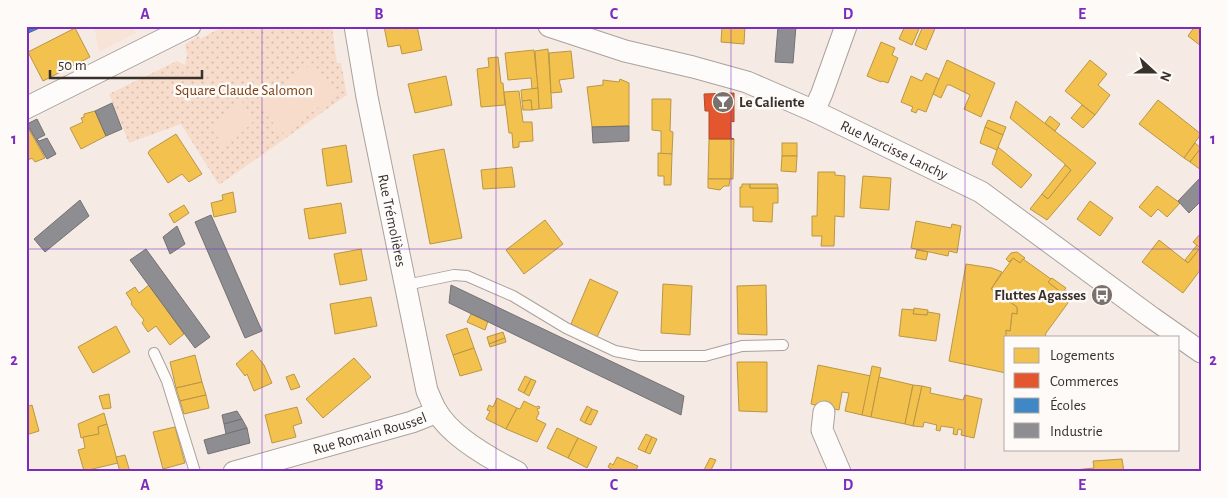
<svg xmlns="http://www.w3.org/2000/svg" width="1227" height="498" font-family="'Alegreya Sans',sans-serif">
	<style>
		.built { fill: #f8e3d7 }
		.park { fill: url(#park-dots) }
		.pitch { fill: #f7dccb }
		.homes { fill: #f2c14e; stroke: #ba9644 }
		.shops { fill: #e4572e; stroke: #b04b2d }
		.schools { fill: #3f88c5; stroke: #3d6e97 }
		.industry { fill: #8d8d92; stroke: #747173 }
		.lines { fill: none; stroke-linecap: round; stroke-linejoin: round }
		.lane-casing { stroke: #aaa19b; stroke-width: 12 }
		.street-casing { stroke: #aaa19b; stroke-width: 23 }
		.lane { stroke: #fefcfb; stroke-width: 10 }
		.street { stroke: #fefcfb; stroke-width: 21 }
		.grid { fill: none; stroke: #7b2cbf; stroke-width: 1; stroke-opacity: 0.55 }
		.labels { text-anchor: middle; dominant-baseline: central; stroke-width: 5; stroke-linejoin: round; paint-order: stroke }
		.park-label { font-size: 15px; fill: #793e13; stroke: #fefaf7 }
		.poi-label { font-size: 15px; font-weight: bold; fill: #38302b; stroke: #fefaf7; text-anchor: start }
		.street-label { font-size: 15px; fill: #38302b; stroke: #fefaf7 }
		.neatline { fill: none; stroke: #7b2cbf; stroke-width: 2 }
		.grid-label { font-size: 16px; text-anchor: middle; font-weight: bold; fill: #7b2cbf }
	</style>
	<defs>
		<pattern id="park-dots" width="8" height="8" patternUnits="userSpaceOnUse" patternTransform="scale(1.25)"><rect width="8" height="8" fill="#f7dccb"/><path d="M2 2h.1M6 6h.1" fill="none" stroke="#d4bdae" stroke-width="1.8" stroke-linecap="round"/></pattern>
	</defs>
	<rect width="100%" height="100%" fill="#f6ebe4"/>
	<polygon class="built" points="94,26 133,26 136,33 99,52"/>
	<polygon class="park" points="224,26 332,26 337,63 341,63 347,95 219,185 181,124 129,143 109,94 177,61 185,65 187,55 185,44 199,36 200,39"/>
	<g class="pitch">
		<polygon points="313,63 336,95 281,134 258,102"/>
		<polygon points="240,99 255,120 234,140 223,147 212,127"/>
	</g>
	<g class="homes">
		<polygon points="384,26 404,26 405,29 417,26 422,50 402,54 400,45 388,47"/>
		<polygon points="722,26 745,26 744,44 721,42"/>
		<polygon points="905,26 913,26 919,29 912,45 899,39"/>
		<polygon points="923,26 936,26 926,50 915,45"/>
		<polygon points="1195,26 1201,26 1201,46 1188,36"/>
		<polygon points="75,28 90,57 43,81 28,52"/>
		<polygon points="881,42 895,48 892,55 898,58 888,83 882,81 881,82 867,76"/>
		<polygon points="548,49 552,108 539,109 535,51"/>
		<polygon points="534,50 538,88 532,89 531,78 508,80 505,53"/>
		<polygon points="571,51 574,78 559,80 562,92 551,93 549,53"/>
		<polygon points="498,57 501,83 503,83 505,105 481,107 477,69 489,67 488,58"/>
		<polygon points="947,60 995,83 981,117 964,109 970,95 950,85 947,85 941,98 933,94"/>
		<polygon points="1090,60 1107,74 1098,85 1110,95 1095,115 1065,91"/>
		<polygon points="926,73 939,79 926,112 918,109 916,113 911,111 913,107 901,102 911,76 922,81"/>
		<polygon points="446,76 452,105 415,113 408,84"/>
		<polygon points="620,79 629,83 629,126 592,127 587,87 603,85 603,80 619,82"/>
		<polygon points="538,88 539,109 532,110 531,100 522,101 521,90"/>
		<polygon points="519,91 523,122 532,122 533,141 519,142 519,147 513,148 512,133 509,133 504,92"/>
		<polygon points="652,99 671,99 670,131 673,132 672,154 661,154 661,131 652,130"/>
		<polygon points="531,100 532,110 523,110 522,101"/>
		<polygon points="1158,100 1201,134 1184,158 1139,124"/>
		<polygon points="1016,101 1096,163 1047,220 1030,209 1042,194 1048,199 1071,170 1065,165 1065,164 1010,118"/>
		<polygon points="1082,105 1095,115 1083,128 1071,118"/>
		<polygon points="95,111 106,136 81,149 70,128 83,122 81,118 84,117 84,114"/>
		<polygon points="1050,116 1060,124 1055,131 1045,123"/>
		<polygon points="988,120 1006,127 1003,135 985,127"/>
		<polygon points="26,124 45,158 35,162 32,158 26,161"/>
		<polygon points="985,127 1003,135 997,150 980,143"/>
		<polygon points="176,134 202,174 189,182 182,174 168,183 148,153 150,150"/>
		<polygon points="709,139 734,139 733,179 708,179"/>
		<rect x="782" y="143" width="15" height="13"/>
		<polygon points="1195,143 1201,148 1190,162 1184,158"/>
		<polygon points="346,145 352,182 327,186 322,149"/>
		<polygon points="998,147 1032,175 1021,188 992,164"/>
		<polygon points="1201,148 1201,170 1190,162"/>
		<polygon points="444,149 462,238 430,244 413,155"/>
		<polygon points="658,153 672,154 671,185 664,185 664,176 658,176"/>
		<polygon points="782,156 797,156 796,172 781,171"/>
		<polygon points="1065,165 1071,170 1048,199 1042,194"/>
		<polygon points="512,167 515,187 483,189 481,170"/>
		<polygon points="818,172 835,172 835,175 845,176 844,217 835,216 834,246 821,246 822,236 812,236 812,216 817,216"/>
		<polygon points="863,176 891,178 889,210 860,208"/>
		<polygon points="708,179 730,179 729,186 724,186 720,190 708,188"/>
		<polygon points="742,184 750,184 750,188 778,188 778,203 773,203 772,222 753,221 753,207 740,207 740,187 742,187"/>
		<polygon points="750,184 777,184 778,188 750,188"/>
		<polygon points="1157,186 1180,203 1167,217 1158,209 1151,217 1139,207"/>
		<polygon points="233,192 236,212 214,217 211,203 223,200 222,195"/>
		<polygon points="1090,201 1113,218 1100,236 1077,219"/>
		<polygon points="341,203 346,233 309,239 304,209"/>
		<polygon points="184,205 189,213 174,223 169,214"/>
		<polygon points="545,220 563,244 524,274 506,250"/>
		<polygon points="916,221 951,228 952,224 961,226 957,253 949,251 948,256 911,248"/>
		<polygon points="1201,233 1201,269 1183,293 1142,262 1159,240 1188,263 1200,248 1193,242"/>
		<polygon points="1197,245 1200,248 1188,263 1185,260"/>
		<polygon points="361,249 367,280 340,285 334,254"/>
		<polygon points="917,250 928,252 926,260 915,258"/>
		<polygon points="1017,252 1025,258 1020,263 1013,258 1009,262 1006,259 1011,253"/>
		<polygon points="1013,258 1020,263 1023,259 1051,279 1048,282 1062,293 1065,290 1073,296 1046,333 1045,337 1005,338 1006,330 1010,331 1012,313 1017,314 1017,307 991,289"/>
		<polygon points="966,264 992,268 1002,272 991,289 1017,307 1017,314 1012,313 1010,331 1006,330 1006,373 949,361"/>
		<polygon points="1052,278 1066,288 1062,293 1048,282"/>
		<polygon points="590,279 618,292 597,337 571,324"/>
		<polygon points="663,284 692,286 690,335 661,333"/>
		<polygon points="149,285 184,334 170,345 156,326 148,332 142,323 144,320 131,304 132,302 126,293 135,287 139,293"/>
		<polygon points="766,285 767,335 738,334 737,286"/>
		<polygon points="371,297 377,326 335,334 330,304"/>
		<polygon points="914,308 928,310 927,315 913,314"/>
		<polygon points="902,309 914,310 913,314 927,315 928,312 940,314 936,341 899,336"/>
		<polygon points="471,314 488,321 485,330 467,322"/>
		<polygon points="116,326 130,352 93,373 78,347"/>
		<polygon points="467,328 474,348 453,355 446,335"/>
		<polygon points="503,332 505,338 489,344 487,337"/>
		<polygon points="505,338 506,342 490,347 489,344"/>
		<polygon points="474,348 482,370 460,376 453,355"/>
		<polygon points="252,350 264,365 272,383 254,391 247,374 245,376 236,364"/>
		<polygon points="195,355 202,382 176,388 170,362"/>
		<polygon points="354,358 371,377 323,418 306,399"/>
		<polygon points="737,362 767,362 767,412 739,411"/>
		<polygon points="818,365 871,376 862,415 845,411 849,393 842,392 839,410 811,404"/>
		<polygon points="872,366 881,368 871,417 862,415"/>
		<polygon points="294,374 300,387 291,390 286,377"/>
		<polygon points="525,376 531,379 524,393 518,390"/>
		<polygon points="879,377 913,385 905,424 871,417"/>
		<polygon points="531,379 536,381 529,396 524,393"/>
		<polygon points="202,382 206,395 180,401 176,388"/>
		<polygon points="913,385 922,386 913,426 905,424"/>
		<polygon points="922,386 931,388 930,393 963,400 965,395 982,399 974,438 961,435 962,430 958,429 957,435 953,434 954,428 941,426 940,431 936,430 937,425 924,422 923,427 913,426"/>
		<polygon points="109,394 111,408 103,409 99,396"/>
		<polygon points="206,395 209,408 184,414 180,401"/>
		<polygon points="497,398 517,408 506,429 486,419 490,411 487,410 489,405 493,407"/>
		<polygon points="524,401 536,407 539,406 540,408 537,409 539,413 536,419 546,424 537,442 506,429 517,408 520,409"/>
		<polygon points="32,405 39,431 26,435 26,407"/>
		<polygon points="587,406 592,409 585,423 580,420"/>
		<polygon points="297,407 302,423 293,426 296,437 272,443 265,415"/>
		<polygon points="592,409 598,411 591,425 585,423"/>
		<polygon points="104,413 107,424 98,427 99,434 81,438 78,424"/>
		<polygon points="107,424 118,463 84,471 78,450 85,448 83,437 99,434 98,427"/>
		<polygon points="175,427 185,463 163,469 153,432"/>
		<polygon points="557,428 578,438 568,458 547,448"/>
		<polygon points="646,434 652,437 645,452 638,449"/>
		<polygon points="652,437 657,439 650,454 645,452"/>
		<polygon points="578,438 597,447 587,468 568,458"/>
		<polygon points="125,455 130,472 120,472 116,457"/>
		<polygon points="617,457 638,466 635,472 610,472 611,469 608,467 610,463 613,465"/>
		<polygon points="710,458 716,460 710,472 703,472"/>
		<polygon points="1122,459 1124,472 1055,472 1094,468 1093,461"/>
	</g>
	<polygon class="shops" points="734,93 734,122 731,121 731,138 734,139 709,139 709,111 705,111 704,94"/>
	<polygon class="schools" points="31,26 44,26 26,34 26,28"/>
	<g class="industry">
		<polygon points="778,26 796,26 793,63 775,62"/>
		<polygon points="112,103 122,129 106,136 95,111"/>
		<polygon points="37,119 45,135 37,139 39,141 47,138 56,154 47,159 27,124"/>
		<polygon points="629,126 629,141 593,143 592,127"/>
		<polygon points="1201,177 1201,201 1189,213 1178,201"/>
		<polygon points="80,200 89,216 45,252 34,239"/>
		<polygon points="211,215 262,331 245,338 195,222"/>
		<polygon points="177,226 185,244 170,254 163,237"/>
		<polygon points="146,249 210,337 195,348 130,260"/>
		<polygon points="451,285 684,396 681,415 449,303"/>
		<polygon points="237,411 242,419 224,424 222,415"/>
		<polygon points="242,419 247,428 226,434 224,424"/>
		<polygon points="247,428 250,443 208,454 204,440"/>
	</g>
	<g class="lines">
		<g class="lane-casing">
			<g id="lane">
				<polyline points="406,285 454,275 467,276 513,296 566,328 615,351 640,356 705,356 742,346 783,345"/>
				<polyline points="154,353 167,381 195,472"/>
			</g>
		</g>
		<g class="street-casing">
			<g id="street">
				<path id="s1" d="M355,26L367,97L427,391C430,397 433,406 437,412C452,437 491,459 517,472"/>
				<path id="s2" d="M549,26L625,51L693,67L747,82L814,111L981,192L1151,317L1201,352"/>
				<polyline points="26,108 190,26"/>
				<polyline points="814,111 822,93 846,26"/>
				<polyline points="824,412 822,430 840,472"/>
				<path id="s3" d="M234,472L412,422L437,412"/>
			</g>
		</g>
		<use href="#lane" class="lane"/>
		<use href="#street" class="street"/>
	</g>
	<path class="grid" d="M262,26V472M496,26V472M731,26V472M965,26V472M26,249H1201"/>
	<defs>
		<g id="bar-disc" transform="scale(1.125)"><circle r="9.5" fill="#7a716c" stroke="#fefaf7"/><path d="M-6-5H6L.8 .8V4.5H3.5V6h-7V4.5H-.8V.8Z" fill="#fff"/></g>
		<g id="bus-disc" transform="scale(1.125)"><circle r="9.5" fill="#7a716c" stroke="#fefaf7"/><path d="M-5-6H5V4H4V6H2V4H-2V6H-4V4H-5ZM-3.5-4V0h7V-4ZM-3.5 1.2v1.5H-2V1.2ZM2 1.2v1.5H3.5V1.2Z" fill="#fff"/></g>
	</defs>
	<g fill-rule="evenodd">
		<use href="#bar-disc" x="723" y="102"/>
		<use href="#bus-disc" x="1102" y="295"/>
	</g>
	<g class="labels">
		<g class="park-label">
			<text x="244" y="90">Square Claude Salomon</text>
		</g>
		<g class="poi-label">
			<text x="739" y="102">Le Caliente</text>
			<text x="1086" y="295" text-anchor="end">Fluttes Agasses</text>
		</g>
		<g class="street-label">
			<text stroke="none"><textPath href="#s2" startOffset="368">Rue Narcisse Lanchy</textPath></text>
			<text stroke="none"><textPath href="#s1" startOffset="198">Rue Trémolières</textPath></text>
			<text stroke="none"><textPath href="#s3" startOffset="141">Rue Romain Roussel</textPath></text>
		</g>
	</g>
	<rect width="1227" height="498" fill="none" stroke="#fefaf7" stroke-width="55"/>
	<rect x="1004" y="336" width="175" height="115" fill="#fefaf7" stroke="#afa9a5"/>
	<rect x="1014" y="348" width="25" height="15" fill="#f2c14e" stroke="#afa9a5"/>
	<text x="1050" y="360" font-size="15" fill="#38302b">Logements</text>
	<rect x="1014" y="373" width="25" height="15" fill="#e4572e" stroke="#afa9a5"/>
	<text x="1050" y="386" font-size="15" fill="#38302b">Commerces</text>
	<rect x="1014" y="398" width="25" height="15" fill="#3f88c5" stroke="#afa9a5"/>
	<text x="1050" y="410" font-size="15" fill="#38302b">Écoles</text>
	<rect x="1014" y="423" width="25" height="15" fill="#8d8d92" stroke="#afa9a5"/>
	<text x="1050" y="436" font-size="15" fill="#38302b">Industrie</text>
	<g transform="translate(1154 72) rotate(111)" stroke="#fefaf7" stroke-width="4" paint-order="stroke">
	<path d="M0-4L9 19L0 12L-9 19Z" fill="#38302b"/>
	<text y="-8" font-size="14" font-weight="bold" text-anchor="middle" fill="#38302b">N</text>
	</g>
	<path d="M50 70v8h152v-8" fill="none" stroke="#38302b" stroke-width="2.5"/>
	<text x="58" y="70" font-size="15" fill="#38302b" stroke="#fefaf7" stroke-width="4" paint-order="stroke">50 m</text>
	<rect x="28" y="28" width="1172" height="442" class="neatline"/>
	<g class="grid-label">
		<text x="145" y="19">A</text>
		<text x="379" y="19">B</text>
		<text x="614" y="19">C</text>
		<text x="848" y="19">D</text>
		<text x="1082" y="19">E</text>
		<text x="14" y="144">1</text>
		<text x="1213" y="144">1</text>
		<text x="14" y="365">2</text>
		<text x="1213" y="365">2</text>
		<text x="145" y="490">A</text>
		<text x="379" y="490">B</text>
		<text x="614" y="490">C</text>
		<text x="848" y="490">D</text>
		<text x="1082" y="490">E</text>
	</g>
</svg>
